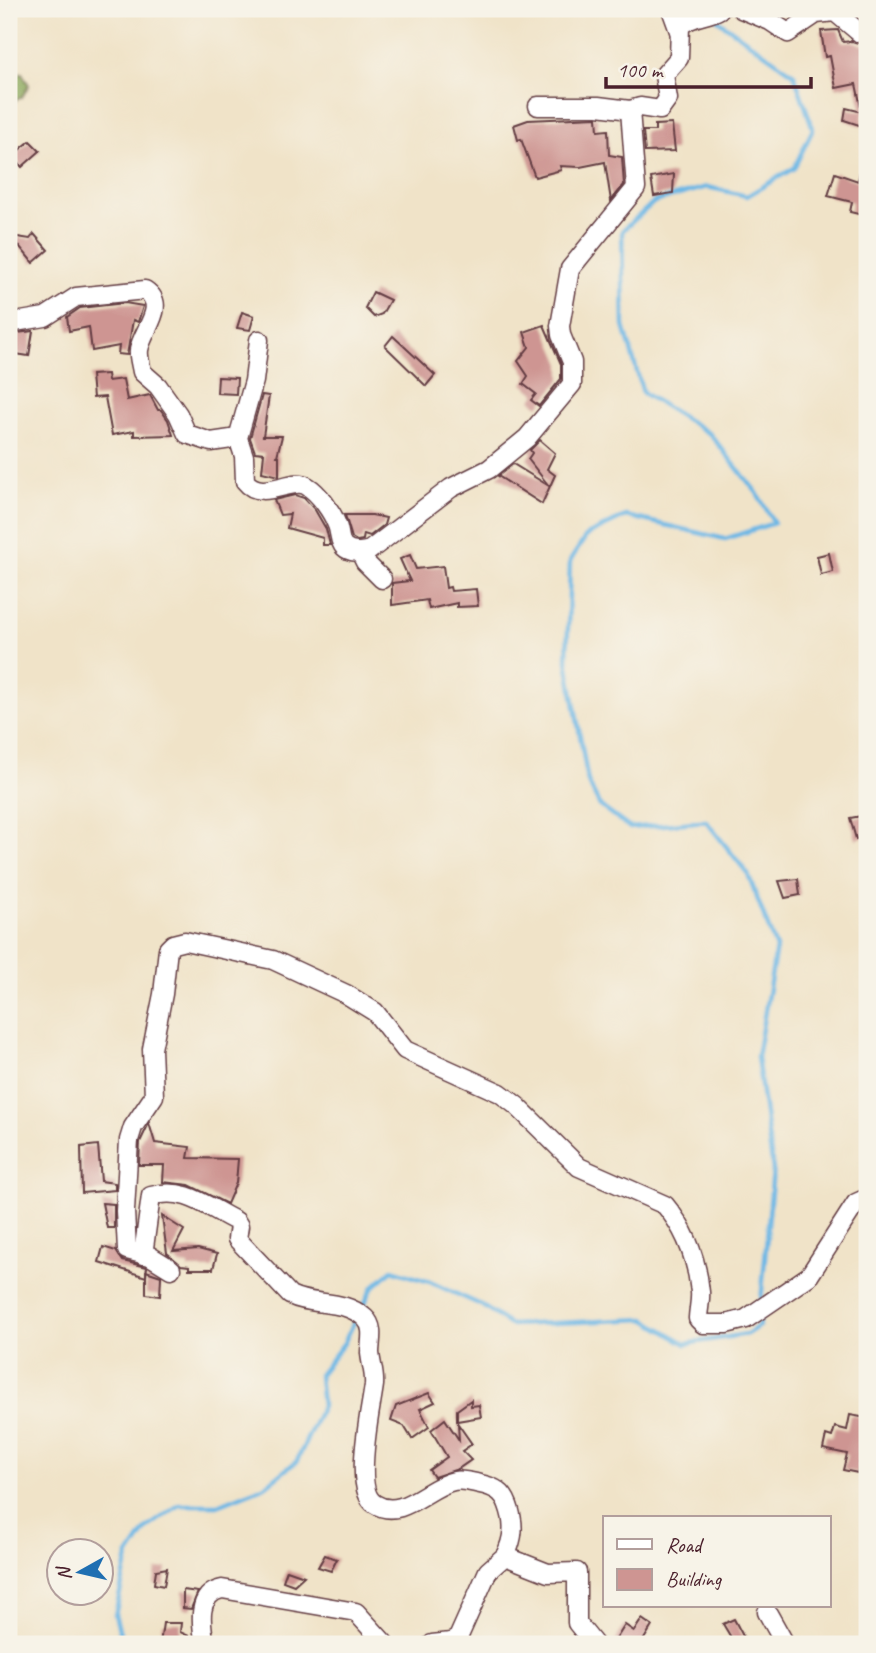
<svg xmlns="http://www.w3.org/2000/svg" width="876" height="1653" font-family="Caveat,sans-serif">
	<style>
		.forest { fill: #8ba85b; stroke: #6a6443; stroke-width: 2 }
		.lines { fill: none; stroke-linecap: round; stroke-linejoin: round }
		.stream { stroke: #6cb7e5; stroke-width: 4.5 }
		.building { fill: #ce9592 }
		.minor-casing { stroke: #633c43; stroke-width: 21 }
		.minor { stroke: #fff; stroke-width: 18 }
	</style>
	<rect width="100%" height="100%" fill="#f7f3e8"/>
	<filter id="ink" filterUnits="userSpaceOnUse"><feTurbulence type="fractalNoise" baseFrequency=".0143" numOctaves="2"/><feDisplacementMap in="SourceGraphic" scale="14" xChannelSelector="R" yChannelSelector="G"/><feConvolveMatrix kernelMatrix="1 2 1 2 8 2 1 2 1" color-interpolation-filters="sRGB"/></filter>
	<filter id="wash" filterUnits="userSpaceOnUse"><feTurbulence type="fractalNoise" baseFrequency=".00686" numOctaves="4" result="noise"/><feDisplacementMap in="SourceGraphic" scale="28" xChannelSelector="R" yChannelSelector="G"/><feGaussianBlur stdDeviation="1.57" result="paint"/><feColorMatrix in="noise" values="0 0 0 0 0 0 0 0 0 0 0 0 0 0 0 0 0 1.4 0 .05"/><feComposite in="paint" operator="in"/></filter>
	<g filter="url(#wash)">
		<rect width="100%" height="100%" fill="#f0e3c8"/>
		<polygon class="forest" points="9,72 22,73 29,85 22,97 9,104"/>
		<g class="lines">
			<g class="stream">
				<polyline points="715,14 719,21 794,74 813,129 794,168 747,196 707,187 654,202 622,231 624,326 643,393 710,434 757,493 774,523 725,539 626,516 587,535 570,561 567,661 588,782 600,806 630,828 706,821 748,874 776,948 757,1057 773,1170 761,1302"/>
				<polyline points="361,1311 372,1288 392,1270 430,1282 481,1305 510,1325 645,1319 686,1344 747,1334 759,1326 760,1315"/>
				<polyline points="123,1644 115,1615 128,1557 147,1528 179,1505 218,1505 265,1486 297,1461 322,1406 319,1375 344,1343 356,1318"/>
			</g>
		</g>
		<g id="blocks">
			<g class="building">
				<polygon points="838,30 843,42 852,41 867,46 867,113 863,114 862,126 844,120 846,108 862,112 856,84 836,88 830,56 825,57 821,31"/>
				<polygon points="597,117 598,131 608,130 609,155 622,157 624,185 611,201 605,162 580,167 560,166 561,170 535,177 521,139 518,140 514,125 528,120"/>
				<polygon points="672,124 675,151 645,152 643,131 655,131 655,125"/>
				<polygon points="30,141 40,151 22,167 12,156"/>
				<polygon points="862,162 867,163 867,216 850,212 852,202 828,196 835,173 858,181"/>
				<polygon points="674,174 673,193 654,196 651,178"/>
				<polygon points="34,234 48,250 33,263 11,236 30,239"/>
				<polygon points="373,292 390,300 382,314 374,317 365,308"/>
				<polygon points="125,303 143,306 138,322 133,320 127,355 118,354 119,346 92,351 89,327 69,331 67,317 80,308"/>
				<polygon points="242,312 254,316 250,330 237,328"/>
				<polygon points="544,325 561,364 561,379 539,406 531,400 536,394 523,384 528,376 518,361 529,347 524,332"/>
				<polygon points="33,331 29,356 9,353 9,334"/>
				<polygon points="393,336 435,375 426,386 385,346"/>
				<polygon points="107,374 108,381 123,379 127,400 150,395 158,410 161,410 168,420 173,435 134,436 134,431 112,435 105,397 93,398 91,375"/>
				<polygon points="218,377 237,378 236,394 217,393"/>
				<polygon points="262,395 269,396 263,436 282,436 277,456 279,456 279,476 262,472 264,453 255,452 250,438"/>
				<polygon points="540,440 555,453 547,469 555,475 542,504 498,476 513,464 549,486 528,459 532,453 530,450"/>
				<polygon points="295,495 304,498 315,510 326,529 330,545 323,545 323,538 287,528 290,514 280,515 274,500"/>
				<polygon points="345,515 372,515 386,518 384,525 370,536 364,534 363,540 357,541 352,538"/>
				<polygon points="829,553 833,572 821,575 817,556"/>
				<polygon points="410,555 416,569 443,566 446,588 450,587 451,591 476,589 478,606 457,607 457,603 429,609 427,600 392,605 392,583 410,581 400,559"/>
				<polygon points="867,815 867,836 856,839 850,818"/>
				<polygon points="798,879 800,895 785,898 779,881"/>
				<polygon points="149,1123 155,1143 190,1147 188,1158 238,1159 236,1183 227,1204 189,1185 163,1182 164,1165 139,1165 140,1142"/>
				<polygon points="98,1145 101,1181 115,1183 115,1190 82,1193 81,1147"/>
				<polygon points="102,1203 114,1204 114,1228 107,1228"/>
				<polygon points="162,1216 184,1230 173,1251 198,1249 217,1254 213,1269 189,1269 189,1266 181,1265 167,1253"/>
				<polygon points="103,1247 116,1251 123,1261 147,1267 146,1277 99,1262"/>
				<polygon points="146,1271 161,1276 160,1296 146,1294"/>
				<polygon points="429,1393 435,1402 420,1409 429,1427 412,1439 404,1426 391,1421 396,1406"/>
				<polygon points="471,1400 471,1406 479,1405 481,1417 457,1421 457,1410"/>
				<polygon points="850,1415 867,1418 858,1473 843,1470 847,1454 823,1449 826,1435 832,1437 835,1427 847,1430"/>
				<polygon points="445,1419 459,1440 458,1424 472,1444 462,1451 471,1460 458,1469 434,1477 429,1470 447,1457 431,1430"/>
				<polygon points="325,1555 337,1559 331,1571 318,1567"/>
				<polygon points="167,1568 164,1586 154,1584 156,1570"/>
				<polygon points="287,1570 304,1576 294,1585 283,1581"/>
				<polygon points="183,1590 198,1592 191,1609 183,1608"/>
				<polygon points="642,1619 652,1626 641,1644 613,1644 625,1625 634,1631"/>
				<polygon points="734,1619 744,1638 735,1644 723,1624"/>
				<polygon points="163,1623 181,1623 180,1632 189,1636 187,1644 160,1644"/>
			</g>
		</g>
	</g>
	<g filter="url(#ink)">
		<use href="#blocks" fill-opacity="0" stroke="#633c43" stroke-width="2"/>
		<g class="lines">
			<g class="minor-casing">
				<g id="minor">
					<polyline points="671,9 679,31"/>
					<polyline points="741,9 770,21 788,33 816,14 835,12 860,33 867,35"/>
					<polyline points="538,106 598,106 630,110"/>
					<path d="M9,323L45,317L76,297L145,290C169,306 142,330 139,350C138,357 141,365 142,372L158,386L178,414L187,434L211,442L238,438"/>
					<path d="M259,340L254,381L238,438L244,456L245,481C262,503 293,476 307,486C319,493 332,512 337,525C340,532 339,542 344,547C350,553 362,553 370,550L451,488L489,469L527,438L572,384V362L561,335L560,326L570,269L636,188L630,110L640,107L660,110L668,99L664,75L679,58L680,26C692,15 707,17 720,9"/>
					<polyline points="360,552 365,562 382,579"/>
					<path d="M143,1255L151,1196C185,1186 207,1207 236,1221L239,1226L237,1239L290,1295C314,1307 343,1298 365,1318C375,1327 370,1342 370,1353C371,1364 375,1374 374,1385C371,1409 352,1490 375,1504C402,1521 428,1486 454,1481C463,1479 471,1482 480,1484C494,1487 503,1491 508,1505C515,1524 514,1538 505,1556L548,1573L577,1572V1623L594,1644"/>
					<path d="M171,1269L150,1256L127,1250L125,1211L129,1140L133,1127L154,1096L152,1049L163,994L168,949L173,944L185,941L273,960L346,994L375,1012L405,1050L500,1093L517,1106L579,1167L665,1205C685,1229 697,1260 700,1292C701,1301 698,1310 698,1319L703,1324H726L746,1319L809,1276L856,1203L867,1198"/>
					<polyline points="767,1612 785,1644"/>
					<path d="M205,1644C201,1624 196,1594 222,1589L356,1612L385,1644"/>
					<polyline points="432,1644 451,1642 458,1638 488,1571 505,1556"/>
				</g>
			</g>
			<use href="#minor" class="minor"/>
		</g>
	</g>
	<rect width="876" height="1653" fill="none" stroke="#f7f3e8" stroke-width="35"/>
	<rect x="603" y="1516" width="228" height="91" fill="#f7f3e8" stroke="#b29e9c" stroke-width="2"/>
	<rect x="617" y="1539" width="35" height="10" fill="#ffffff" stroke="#b29e9c" stroke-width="2"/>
	<text x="666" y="1552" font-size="21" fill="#4a1f2b">Road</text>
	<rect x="617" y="1569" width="35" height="21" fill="#ce9592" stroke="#b29e9c" stroke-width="2"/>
	<text x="666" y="1586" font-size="21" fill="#4a1f2b">Building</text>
	<g transform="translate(80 1572) rotate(262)"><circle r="33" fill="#f7f3e8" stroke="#b29e9c" stroke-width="2"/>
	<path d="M0-5L12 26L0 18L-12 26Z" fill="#1f6fb2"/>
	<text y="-10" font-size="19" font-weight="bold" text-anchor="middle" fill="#4a1f2b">N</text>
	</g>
	<path d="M606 77v10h205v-10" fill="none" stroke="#4a1f2b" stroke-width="3.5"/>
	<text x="617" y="77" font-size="21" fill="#4a1f2b" stroke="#f7f3e8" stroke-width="5" paint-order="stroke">100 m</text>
</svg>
